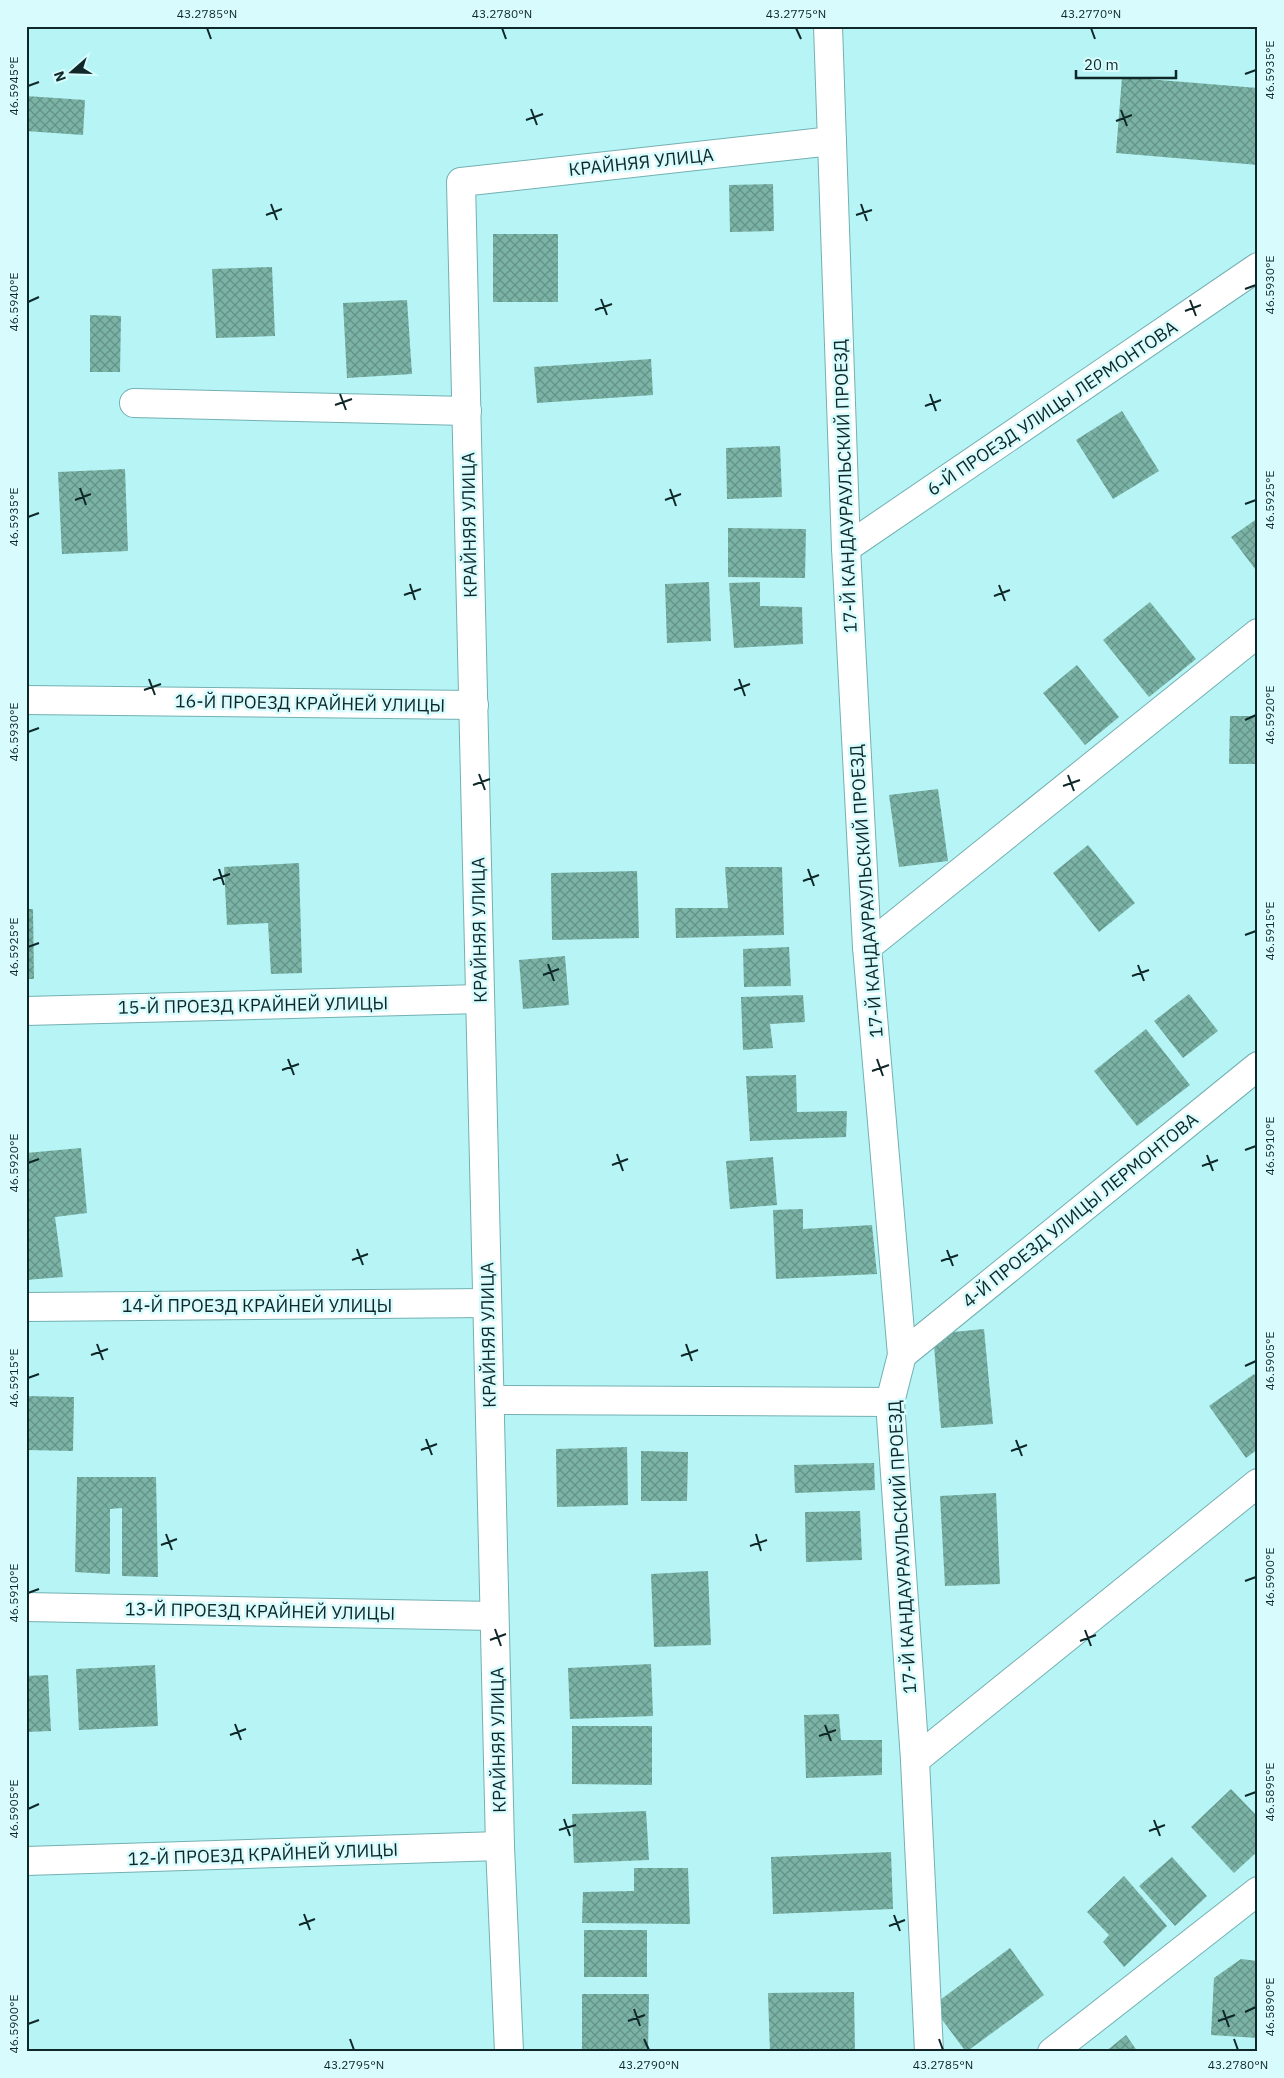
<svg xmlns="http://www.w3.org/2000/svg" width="1284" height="2078" font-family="'IBM Plex Sans',sans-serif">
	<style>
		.building { fill: url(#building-cross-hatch) }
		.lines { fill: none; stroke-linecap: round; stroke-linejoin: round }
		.street-casing { stroke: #74b0b2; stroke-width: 30 }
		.street { stroke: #fff; stroke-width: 28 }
		.ticks { fill: none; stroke: #0f2728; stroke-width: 2 }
		.labels { text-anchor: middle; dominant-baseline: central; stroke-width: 5; stroke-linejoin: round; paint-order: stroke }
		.street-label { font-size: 18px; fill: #0f2728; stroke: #d8fcfd }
		.neatline { fill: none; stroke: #0f2728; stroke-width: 2 }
		.ticks-label { font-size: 12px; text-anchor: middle; fill: #0f2728 }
	</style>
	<defs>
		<pattern id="building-cross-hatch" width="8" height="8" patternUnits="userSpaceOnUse" patternTransform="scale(1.25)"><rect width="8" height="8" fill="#7bb3a6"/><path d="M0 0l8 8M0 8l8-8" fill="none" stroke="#639287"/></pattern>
	</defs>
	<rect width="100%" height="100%" fill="#b6f4f5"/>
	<g class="building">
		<polygon points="1122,77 1258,88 1258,165 1116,153"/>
		<polygon points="26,96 85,100 83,135 26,131"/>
		<polygon points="773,184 774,231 730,232 729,185"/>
		<rect x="493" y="234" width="65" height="68"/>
		<polygon points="272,267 275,336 216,338 212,269"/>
		<polygon points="407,300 412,374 347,378 343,303"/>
		<polygon points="90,315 121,316 120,372 90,372"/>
		<polygon points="651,359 653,395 537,403 534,367"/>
		<polygon points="1122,411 1159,471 1113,499 1076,440"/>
		<polygon points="780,446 782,497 727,499 726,448"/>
		<polygon points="125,469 128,551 62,554 58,472"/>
		<polygon points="1258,518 1258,573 1231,537"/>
		<polygon points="728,528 806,529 805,578 728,577"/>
		<polygon points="709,582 711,641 667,643 665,584"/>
		<polygon points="760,582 760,606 802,607 803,644 734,648 729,583"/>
		<polygon points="1150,602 1196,659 1149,697 1103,640"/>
		<polygon points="1077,665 1119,717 1085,745 1043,693"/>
		<polygon points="1230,716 1258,716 1258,764 1229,764"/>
		<polygon points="938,789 948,861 899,867 889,795"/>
		<polygon points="1088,845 1135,903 1099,932 1053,873"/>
		<polygon points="299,863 302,973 271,974 268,923 227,925 224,867"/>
		<polygon points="725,867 782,867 784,935 676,938 675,908 728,908"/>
		<polygon points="637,871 639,938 552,940 551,873"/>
		<polygon points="26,909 33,909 34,979 26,979"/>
		<polygon points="789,947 791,986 744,987 743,949"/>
		<polygon points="565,956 569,1005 523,1009 519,960"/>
		<polygon points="1189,994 1218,1031 1183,1058 1154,1021"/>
		<polygon points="803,995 805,1022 770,1024 773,1048 743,1050 741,997"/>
		<polygon points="1146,1029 1190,1085 1137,1126 1094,1071"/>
		<polygon points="796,1075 797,1112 847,1111 846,1137 750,1141 746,1076"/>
		<polygon points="81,1148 87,1213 55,1217 63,1277 26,1280 26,1153"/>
		<polygon points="773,1157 777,1205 730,1209 726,1161"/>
		<polygon points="803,1209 803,1229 872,1225 877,1274 776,1279 773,1210"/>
		<polygon points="984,1329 993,1424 941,1428 933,1334"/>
		<polygon points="1254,1374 1258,1380 1258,1449 1246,1458 1209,1406"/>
		<polygon points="26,1396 74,1397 73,1451 26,1450"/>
		<polygon points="627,1447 628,1505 557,1507 556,1449"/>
		<polygon points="641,1451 688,1452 687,1501 641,1501"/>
		<polygon points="874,1463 875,1490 795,1493 794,1465"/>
		<polygon points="77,1477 156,1477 158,1577 122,1576 122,1508 110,1509 110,1574 75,1572"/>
		<polygon points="996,1493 1000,1584 945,1586 940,1496"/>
		<polygon points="860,1511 862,1560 806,1562 805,1512"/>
		<polygon points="708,1571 711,1645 654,1647 651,1574"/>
		<polygon points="651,1664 653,1716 570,1719 568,1668"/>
		<polygon points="155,1665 158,1726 79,1730 76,1669"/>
		<polygon points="48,1675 51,1731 26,1732 26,1676"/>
		<polygon points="839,1714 841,1740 882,1740 882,1775 806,1778 804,1715"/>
		<polygon points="572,1726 652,1726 652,1785 572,1784"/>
		<polygon points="1231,1789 1258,1817 1258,1851 1234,1873 1191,1827"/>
		<polygon points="646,1811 649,1860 574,1863 572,1814"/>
		<polygon points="891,1852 893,1909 773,1914 771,1857"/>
		<polygon points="1172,1857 1207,1896 1175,1926 1139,1886"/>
		<polygon points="634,1868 688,1868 690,1924 582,1923 583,1892 634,1891"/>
		<polygon points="1124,1876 1167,1926 1124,1967 1103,1942 1109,1935 1087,1912"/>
		<rect x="584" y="1930" width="63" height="47"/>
		<polygon points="1010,1948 1044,1995 966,2052 932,2006"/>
		<polygon points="1241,1959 1258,1961 1258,2038 1211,2035 1214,1978"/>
		<polygon points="854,1992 855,2052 770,2052 768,1993"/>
		<polygon points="582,1994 649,1994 648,2052 582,2052"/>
		<polygon points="1126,2035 1138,2052 1105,2052"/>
	</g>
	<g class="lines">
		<g class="street-casing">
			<g id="street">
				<polyline points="828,26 846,548 867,947 902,1355 890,1402 915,1760 929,2052"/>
				<polyline points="134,403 467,411"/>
				<polyline points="846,548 1258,267"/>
				<polyline points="26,700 474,705"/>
				<polyline points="867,947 1258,633"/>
				<polyline points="26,1011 480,999"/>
				<polyline points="26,1307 487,1303"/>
				<polyline points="902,1355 1258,1066"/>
				<polyline points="490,1400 890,1402"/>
				<polyline points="26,1607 494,1616"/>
				<polyline points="915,1760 1258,1483"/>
				<polyline points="26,1861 500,1846"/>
				<polyline points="509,2052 500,1846 461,182 832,141"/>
				<polyline points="1052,2052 1258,1891"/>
			</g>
		</g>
		<use href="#street" class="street"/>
	</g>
	<path class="ticks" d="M207,28L211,39M502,28L506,39M796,28L801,39M1091,28L1095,39M1245,74L1256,70M28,86L39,82M531,109L537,125M1121,110L1127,126M526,120L543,114M1116,121L1132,115M271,204L277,220M861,204L867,221M266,215L282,209M856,215L872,210M1245,289L1256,285M601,299L607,315M1190,300L1196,316M28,302L39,297M595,310L612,304M1185,311L1201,305M340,394L346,410M930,394L936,411M335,405L352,399M925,406L941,400M80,488L86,505M670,489L676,506M75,500L91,494M665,500L681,494M1245,504L1256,500M28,517L39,513M410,584L415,600M999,585L1005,601M404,595L421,589M994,596L1010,590M149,679L155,695M739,679L745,696M144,690L161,684M734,690L750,684M1245,720L1256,715M28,732L39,728M479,774L485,790M1068,775L1074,791M473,785L490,779M1063,786L1080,780M219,869L224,885M808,869L814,886M213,880L230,874M803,881L819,875M1245,935L1256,931M28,947L39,943M548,964L554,981M1138,965L1144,981M543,975L559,969M1132,976L1149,970M288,1059L294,1075M877,1059L883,1076M282,1070L299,1064M872,1071L889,1065M1245,1150L1256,1146M617,1154L623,1171M1207,1155L1213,1171M28,1163L39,1159M612,1165L628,1159M1202,1166L1218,1160M357,1249L363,1265M947,1250L953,1266M352,1260L368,1254M941,1261L958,1255M97,1344L103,1360M686,1344L692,1361M91,1355L108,1349M681,1356L698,1350M1245,1366L1256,1361M28,1378L39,1374M426,1439L432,1455M1016,1440L1022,1456M421,1450L437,1444M1011,1451L1027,1445M166,1534L172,1550M756,1534L761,1551M161,1545L177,1539M750,1546L767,1540M1245,1581L1256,1577M28,1593L39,1589M495,1629L501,1646M1085,1630L1091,1646M490,1640L506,1634M1080,1641L1096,1635M235,1724L241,1740M825,1725L831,1741M230,1735L246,1729M819,1736L836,1730M1245,1796L1256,1792M28,1809L39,1804M564,1819L570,1836M1154,1820L1160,1836M559,1830L576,1825M1149,1831L1165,1825M304,1914L310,1930M894,1915L900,1931M299,1925L315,1919M889,1926L905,1920M634,2009L640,2026M1223,2010L1229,2027M1245,2012L1256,2007M628,2021L645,2015M1218,2021L1235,2015M28,2024L39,2020M350,2039L354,2050M644,2039L649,2050M939,2039L943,2050M1234,2039L1238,2050"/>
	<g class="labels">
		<g class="street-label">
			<text transform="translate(641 162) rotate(-6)">КРАЙНЯЯ УЛИЦА</text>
			<text transform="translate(1052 408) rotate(-34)">6-Й ПРОЕЗД УЛИЦЫ ЛЕРМОНТОВА</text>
			<text transform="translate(845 486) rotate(-92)">17-Й КАНДАУРАУЛЬСКИЙ ПРОЕЗД</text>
			<text transform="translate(469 525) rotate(-91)">КРАЙНЯЯ УЛИЦА</text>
			<text transform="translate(310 703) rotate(1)">16-Й ПРОЕЗД КРАЙНЕЙ УЛИЦЫ</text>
			<text transform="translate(866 891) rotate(-94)">17-Й КАНДАУРАУЛЬСКИЙ ПРОЕЗД</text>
			<text transform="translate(479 930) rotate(-91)">КРАЙНЯЯ УЛИЦА</text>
			<text transform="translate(253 1005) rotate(-1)">15-Й ПРОЕЗД КРАЙНЕЙ УЛИЦЫ</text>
			<text transform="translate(1080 1210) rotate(-39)">4-Й ПРОЕЗД УЛИЦЫ ЛЕРМОНТОВА</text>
			<text x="257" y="1305">14-Й ПРОЕЗД КРАЙНЕЙ УЛИЦЫ</text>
			<text transform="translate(488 1335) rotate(-91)">КРАЙНЯЯ УЛИЦА</text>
			<text transform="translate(902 1547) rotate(-93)">17-Й КАНДАУРАУЛЬСКИЙ ПРОЕЗД</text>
			<text transform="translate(260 1611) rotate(1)">13-Й ПРОЕЗД КРАЙНЕЙ УЛИЦЫ</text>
			<text transform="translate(498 1740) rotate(-91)">КРАЙНЯЯ УЛИЦА</text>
			<text transform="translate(263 1854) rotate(-2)">12-Й ПРОЕЗД КРАЙНЕЙ УЛИЦЫ</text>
		</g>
	</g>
	<rect width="1284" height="2078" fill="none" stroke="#d8fcfd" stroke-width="55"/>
	<g transform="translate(72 72) rotate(250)" stroke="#d8fcfd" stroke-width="4" paint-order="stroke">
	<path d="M0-4L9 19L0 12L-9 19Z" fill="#0f2728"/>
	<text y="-8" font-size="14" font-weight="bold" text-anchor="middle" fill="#0f2728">N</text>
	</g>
	<path d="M1076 70v8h100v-8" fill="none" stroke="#0f2728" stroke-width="2.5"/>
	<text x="1084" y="70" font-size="15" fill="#0f2728" stroke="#d8fcfd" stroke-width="4" paint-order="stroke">20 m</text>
	<rect x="28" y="28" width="1228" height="2022" class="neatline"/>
	<g class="ticks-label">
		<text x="207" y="18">43.2785°N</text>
		<text x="502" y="18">43.2780°N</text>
		<text x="796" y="18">43.2775°N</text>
		<text x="1091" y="18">43.2770°N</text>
		<text transform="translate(1270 70) rotate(-90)" y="4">46.5935°E</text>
		<text transform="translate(14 86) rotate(-90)" y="4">46.5945°E</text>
		<text transform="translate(1270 285) rotate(-90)" y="4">46.5930°E</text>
		<text transform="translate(14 302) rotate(-90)" y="4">46.5940°E</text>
		<text transform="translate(1270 500) rotate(-90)" y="4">46.5925°E</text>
		<text transform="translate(14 517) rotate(-90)" y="4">46.5935°E</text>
		<text transform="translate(1270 715) rotate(-90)" y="4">46.5920°E</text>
		<text transform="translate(14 732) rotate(-90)" y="4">46.5930°E</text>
		<text transform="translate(1270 931) rotate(-90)" y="4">46.5915°E</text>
		<text transform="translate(14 947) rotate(-90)" y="4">46.5925°E</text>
		<text transform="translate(1270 1146) rotate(-90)" y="4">46.5910°E</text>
		<text transform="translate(14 1163) rotate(-90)" y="4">46.5920°E</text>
		<text transform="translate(1270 1361) rotate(-90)" y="4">46.5905°E</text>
		<text transform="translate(14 1378) rotate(-90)" y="4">46.5915°E</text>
		<text transform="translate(1270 1577) rotate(-90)" y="4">46.5900°E</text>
		<text transform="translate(14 1593) rotate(-90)" y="4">46.5910°E</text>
		<text transform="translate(1270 1792) rotate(-90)" y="4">46.5895°E</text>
		<text transform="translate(14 1809) rotate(-90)" y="4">46.5905°E</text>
		<text transform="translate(1270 2007) rotate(-90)" y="4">46.5890°E</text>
		<text transform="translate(14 2024) rotate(-90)" y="4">46.5900°E</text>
		<text x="354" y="2069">43.2795°N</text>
		<text x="649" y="2069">43.2790°N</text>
		<text x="943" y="2069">43.2785°N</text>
		<text x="1238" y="2069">43.2780°N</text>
	</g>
</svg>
